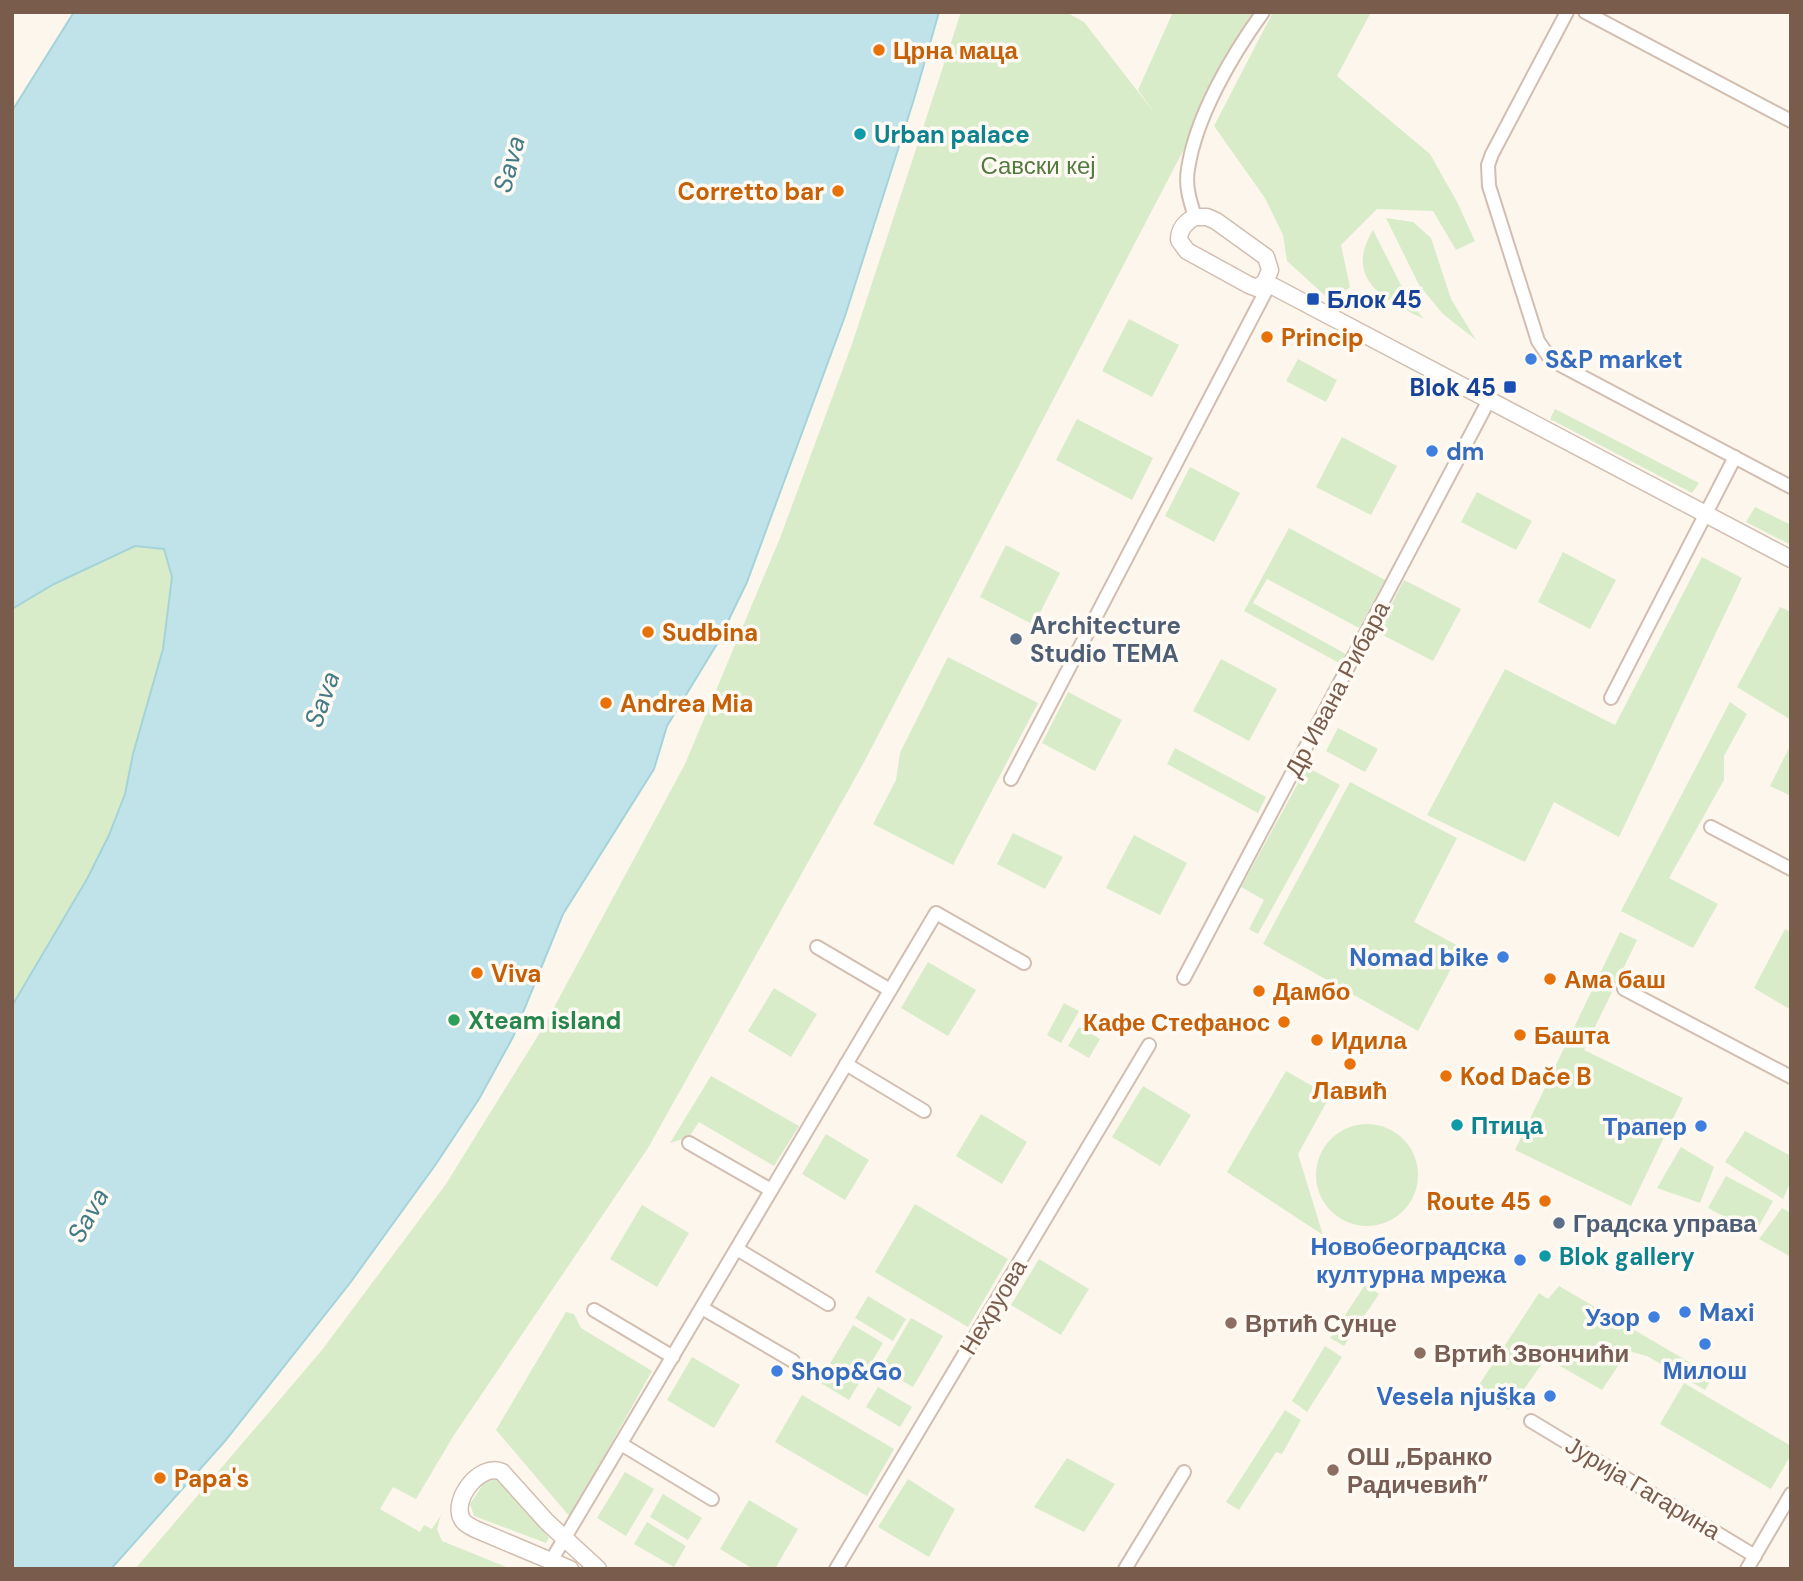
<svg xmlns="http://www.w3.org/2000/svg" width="1803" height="1581" font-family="'DM Sans',sans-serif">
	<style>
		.green { fill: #d8ecc9 }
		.water { fill: #bfe3e8; stroke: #a5d3da; stroke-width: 2 }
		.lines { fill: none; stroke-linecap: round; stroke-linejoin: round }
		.minor-casing { stroke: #d1beb0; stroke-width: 16 }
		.tertiary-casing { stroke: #d1beb0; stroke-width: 19 }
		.minor { stroke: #fff; stroke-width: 12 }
		.tertiary { stroke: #fff; stroke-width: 16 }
		.food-dot { fill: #e8710a; stroke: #fffaf3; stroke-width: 2.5 }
		.culture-dot { fill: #0f9aa8; stroke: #fffaf3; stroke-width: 2.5 }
		.transit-dot { fill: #1a4fb4; stroke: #fffaf3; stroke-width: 2.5 }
		.shop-dot { fill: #3f7fe0; stroke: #fffaf3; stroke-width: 2.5 }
		.service-dot { fill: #5c6f8a; stroke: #fffaf3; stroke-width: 2.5 }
		.leisure-dot { fill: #2e9e5b; stroke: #fffaf3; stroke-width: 2.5 }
		.education-dot { fill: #8d6e63; stroke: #fffaf3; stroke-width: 2.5 }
		.labels { text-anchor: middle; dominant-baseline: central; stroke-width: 7; stroke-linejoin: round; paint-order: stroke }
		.food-label { font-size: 24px; font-weight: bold; fill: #c56008; stroke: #fffaf3; text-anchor: start }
		.culture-label { font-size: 24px; font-weight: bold; fill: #0d838f; stroke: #fffaf3; text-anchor: start }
		.park-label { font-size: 24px; fill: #537a41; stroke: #fffaf3 }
		.transit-label { font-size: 24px; font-weight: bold; fill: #164399; stroke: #fffaf3; text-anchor: start }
		.shop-label { font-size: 24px; font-weight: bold; fill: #366cbe; stroke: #fffaf3; text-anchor: end }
		.service-label { font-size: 24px; font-weight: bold; fill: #4e5e75; stroke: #fffaf3; text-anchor: start }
		.street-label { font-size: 24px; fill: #7a5c4d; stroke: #fffaf3 }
		.leisure-label { font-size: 24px; font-weight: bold; fill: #27864d; stroke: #fffaf3; text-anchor: start }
		.education-label { font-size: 24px; font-weight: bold; fill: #785e54; stroke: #fffaf3; text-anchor: start }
		.water-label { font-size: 26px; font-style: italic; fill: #437c86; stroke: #fffaf3 }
	</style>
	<rect width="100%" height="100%" fill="#fdf6ec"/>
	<g class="green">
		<polygon points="961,12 1066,12 1084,22 1156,115 1138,90 1173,12 1254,12 1219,73 1183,151 863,764 648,1148 454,1435 416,1499 393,1487 380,1509 420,1532 424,1525 432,1529 441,1515 437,1529 442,1541 511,1569 135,1569 322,1350 446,1184 544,1026 685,764 780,538 852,344"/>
		<polygon points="1273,12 1371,12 1337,76 1430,154 1457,202 1475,241 1456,250 1433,211 1377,209 1341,245 1350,287 1331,301 1287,261 1283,235 1265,198 1214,126"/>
		<polygon points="1386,218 1413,222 1431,238 1451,299 1476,340 1443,314 1419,285"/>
		<path d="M1373,230L1409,301L1424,319C1384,300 1343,279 1373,230Z"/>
		<polygon points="1129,319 1179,345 1152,397 1102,371"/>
		<polygon points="1298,359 1337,380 1326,402 1286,381"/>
		<polygon points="1555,409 1699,483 1692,493 1550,419"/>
		<polygon points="1077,419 1153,458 1132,500 1056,460"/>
		<polygon points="1342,437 1397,466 1371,515 1316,487"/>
		<polygon points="1190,467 1240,493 1214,542 1165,516"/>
		<polygon points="1477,492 1532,521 1516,550 1461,522"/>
		<polygon points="1755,507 1791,525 1791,545 1746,522"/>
		<polygon points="1289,528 1385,580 1359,628 1267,579 1253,603 1346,654 1341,664 1244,611"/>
		<polygon points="1006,545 1060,573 1034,625 980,597"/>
		<polygon points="135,546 164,549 172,577 163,649 133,753 125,794 109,835 87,879 12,1006 12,609 54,584"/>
		<polygon points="1563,552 1616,580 1590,629 1538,602"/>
		<polygon points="1702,557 1742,578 1619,837 1554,802 1525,862 1427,815 1505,669 1615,725"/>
		<polygon points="1404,580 1461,609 1433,661 1377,632"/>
		<polygon points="1780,607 1791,612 1791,720 1737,687"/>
		<polygon points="948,657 1038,703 953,865 873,824 896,780 900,753"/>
		<polygon points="1221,659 1277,689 1249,741 1193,711"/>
		<polygon points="1068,692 1122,720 1095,771 1042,743"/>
		<polygon points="1730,702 1747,714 1724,756 1724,780 1669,878 1718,904 1693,948 1621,911"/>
		<polygon points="1338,728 1378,749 1365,772 1326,751"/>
		<polygon points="1791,744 1791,796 1770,786"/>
		<polygon points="1175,748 1266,797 1258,813 1167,764"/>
		<polygon points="1307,767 1340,785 1258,934 1249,929 1264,900 1241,887"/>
		<polygon points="1350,782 1457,838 1414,922 1462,948 1418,1031 1263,944"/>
		<polygon points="1013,833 1063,857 1045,889 997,864"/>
		<polygon points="1134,835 1187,863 1160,915 1106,888"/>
		<polygon points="1785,929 1791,932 1791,1010 1754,988"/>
		<polygon points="1620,932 1637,940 1584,1050 1683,1098 1631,1206 1515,1150"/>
		<polygon points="928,962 976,990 948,1036 901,1008"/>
		<polygon points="774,988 817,1014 791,1057 748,1031"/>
		<polygon points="1064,1003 1079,1011 1061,1043 1047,1035"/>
		<polygon points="1079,1027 1100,1039 1089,1058 1068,1046"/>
		<polygon points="1286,1071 1330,1096 1298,1154 1323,1235 1227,1172"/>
		<polygon points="711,1076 799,1126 774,1166 699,1122 689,1137 670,1143"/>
		<polygon points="1143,1086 1191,1115 1160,1166 1112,1137"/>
		<polygon points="981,1114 1027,1142 1002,1184 956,1156"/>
		<circle cx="1367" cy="1175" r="51"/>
		<polygon points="1745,1131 1791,1156 1791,1181 1783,1199 1725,1162"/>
		<polygon points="826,1134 869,1160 845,1200 802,1174"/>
		<polygon points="1681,1147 1714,1167 1700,1203 1657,1188"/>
		<polygon points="1726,1176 1773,1201 1755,1233 1708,1208"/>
		<polygon points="915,1204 1008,1259 968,1327 875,1272"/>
		<polygon points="642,1205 689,1233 657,1287 610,1259"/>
		<polygon points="1782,1208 1791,1213 1791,1257 1759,1239"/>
		<polygon points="1039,1259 1089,1289 1061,1335 1011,1305"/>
		<polygon points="1365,1285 1379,1294 1344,1346 1330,1338"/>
		<polygon points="1559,1286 1713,1376 1705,1390 1647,1356 1628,1351 1602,1390 1546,1358 1509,1410 1475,1391 1539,1293 1548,1299"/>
		<polygon points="868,1296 906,1319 893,1341 855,1318"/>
		<polygon points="566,1312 574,1314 581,1328 652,1371 570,1517 496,1430"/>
		<polygon points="911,1318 943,1336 913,1387 881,1369"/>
		<polygon points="853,1325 883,1343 849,1400 819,1382"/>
		<polygon points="1325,1346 1342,1357 1307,1412 1292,1401"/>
		<polygon points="692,1357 740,1385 714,1428 667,1400"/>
		<polygon points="1684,1383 1791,1446 1791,1455 1771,1489 1660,1424"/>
		<polygon points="878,1387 912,1407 900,1427 866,1407"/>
		<polygon points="802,1395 894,1449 867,1496 775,1442"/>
		<polygon points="1285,1410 1301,1420 1282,1454 1276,1452 1239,1510 1226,1502"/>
		<polygon points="1067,1458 1115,1484 1084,1532 1034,1507"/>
		<polygon points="625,1472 654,1489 626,1536 597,1518"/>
		<polygon points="495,1479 505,1482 549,1538 546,1543 474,1516 470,1504 484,1483"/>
		<polygon points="908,1479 955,1509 929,1557 878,1527"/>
		<polygon points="663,1494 702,1518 688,1540 650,1517"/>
		<polygon points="749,1500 798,1529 775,1569 753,1569 720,1549"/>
		<polygon points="647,1522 686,1546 674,1567 634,1544"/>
	</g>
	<polygon class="water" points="74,12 939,12 914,99 845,316 747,582 717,644 667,726 654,769 563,914 513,1037 479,1099 436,1164 350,1283 225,1441 111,1569 12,1569 12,1006 87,879 109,835 125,794 133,754 163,649 172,577 164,549 135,546 54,584 12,609 12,111"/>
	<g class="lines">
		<g class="minor-casing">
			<g id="minor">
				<polyline points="1567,12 1492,154 1488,165 1489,186 1538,341 1551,360 1791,487"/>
				<polyline points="1585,12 1791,121"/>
				<path d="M1195,217C1190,201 1185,186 1188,169C1196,116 1232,55 1263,12"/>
				<polyline points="1611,698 1735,457"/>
				<polyline points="1011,779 1269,285"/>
				<polyline points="1711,827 1791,869"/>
				<polyline points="817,947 890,990"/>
				<polyline points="1184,978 1489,400"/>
				<polyline points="1624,989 1791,1077"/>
				<polyline points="846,1064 924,1111"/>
				<polyline points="689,1143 771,1190"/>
				<polyline points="737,1249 828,1304"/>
				<polyline points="702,1308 793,1361"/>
				<polyline points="594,1310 673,1357"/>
				<polyline points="1531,1421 1755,1556"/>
				<polyline points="621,1444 712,1499"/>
				<polyline points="551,1561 936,913 1024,963"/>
				<polyline points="836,1569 1149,1045"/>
				<polyline points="1125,1569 1184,1472"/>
				<polyline points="1747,1569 1791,1494"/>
			</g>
		</g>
		<g class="tertiary-casing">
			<g id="tertiary">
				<path d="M1195,217H1207L1216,221L1266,257L1270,270L1265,282L1257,288L1249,285L1187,251L1179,240C1179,230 1185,222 1195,217Z"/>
				<polyline points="1265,282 1791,559"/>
				<path d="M570,1569L475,1529C470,1526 464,1524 462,1519C451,1500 480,1462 502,1472L547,1522L598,1569"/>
			</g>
		</g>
		<use href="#minor" class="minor"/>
		<use href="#tertiary" class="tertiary"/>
	</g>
	<g class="food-dot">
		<circle cx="879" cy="50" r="7"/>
		<circle cx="838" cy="191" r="7"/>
		<circle cx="1267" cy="337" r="7"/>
		<circle cx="648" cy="632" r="7"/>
		<circle cx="606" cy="703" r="7"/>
		<circle cx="477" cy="973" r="7"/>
		<circle cx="1550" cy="979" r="7"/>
		<circle cx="1259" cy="991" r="7"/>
		<circle cx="1284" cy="1022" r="7"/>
		<circle cx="1520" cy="1035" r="7"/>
		<circle cx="1317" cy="1040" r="7"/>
		<circle cx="1350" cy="1064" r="7"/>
		<circle cx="1446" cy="1076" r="7"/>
		<circle cx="1545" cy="1201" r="7"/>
		<circle cx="160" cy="1478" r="7"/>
	</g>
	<g class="culture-dot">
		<circle cx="860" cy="134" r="7"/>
		<circle cx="1457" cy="1125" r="7"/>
		<circle cx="1545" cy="1256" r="7"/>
	</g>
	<g class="transit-dot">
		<rect x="1306" y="292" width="14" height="14" rx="3.5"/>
		<rect x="1503" y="380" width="14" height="14" rx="3.5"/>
	</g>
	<g class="shop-dot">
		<circle cx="1531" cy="359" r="7"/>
		<circle cx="1432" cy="451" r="7"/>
		<circle cx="1503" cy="957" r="7"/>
		<circle cx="1701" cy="1126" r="7"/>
		<circle cx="1520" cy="1260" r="7"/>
		<circle cx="1685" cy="1312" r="7"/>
		<circle cx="1654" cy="1317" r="7"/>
		<circle cx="1705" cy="1344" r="7"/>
		<circle cx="777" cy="1371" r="7"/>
		<circle cx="1550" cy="1396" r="7"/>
	</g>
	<g class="service-dot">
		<circle cx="1016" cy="639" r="7"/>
		<circle cx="1559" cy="1223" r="7"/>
	</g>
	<circle class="leisure-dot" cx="454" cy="1020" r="7"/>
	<g class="education-dot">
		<circle cx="1231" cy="1323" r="7"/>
		<circle cx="1420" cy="1353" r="7"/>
		<circle cx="1333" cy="1470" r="7"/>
	</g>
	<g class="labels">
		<g class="food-label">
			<text x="893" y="50">Црна маца</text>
			<text x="824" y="191" text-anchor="end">Corretto bar</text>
			<text x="1281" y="337">Princip</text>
			<text x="662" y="632">Sudbina</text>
			<text x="620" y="703">Andrea Mia</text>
			<text x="491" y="973">Viva</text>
			<text x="1564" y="979">Ама баш</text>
			<text x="1273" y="991">Дамбо</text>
			<text x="1270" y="1022" text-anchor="end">Кафе Стефанос</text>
			<text x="1534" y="1035">Башта</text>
			<text x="1331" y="1040">Идила</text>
			<text x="1460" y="1076">Kod Dače B</text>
			<text x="1350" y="1090" text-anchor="middle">Лавић</text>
			<text x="1531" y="1201" text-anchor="end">Route 45</text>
			<text x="174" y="1478">Papa's</text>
		</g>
		<g class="culture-label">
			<text x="874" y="134">Urban palace</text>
			<text x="1471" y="1125">Птица</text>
			<text x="1559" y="1256">Blok gallery</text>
		</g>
		<g class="park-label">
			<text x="1038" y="165">Савски кеј</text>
		</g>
		<g class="transit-label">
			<text x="1327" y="299">Блок 45</text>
			<text x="1496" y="387" text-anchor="end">Blok 45</text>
		</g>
		<g class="shop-label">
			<text x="1545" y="359" text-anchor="start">S&amp;P market</text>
			<text x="1446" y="451" text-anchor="start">dm</text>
			<text x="1489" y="957">Nomad bike</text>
			<text x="1687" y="1126">Трапер</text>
			<text x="1506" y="1246">Новобеоградска<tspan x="1506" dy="28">културна мрежа</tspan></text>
			<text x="1699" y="1312" text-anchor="start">Maxi</text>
			<text x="1640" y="1317">Узор</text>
			<text x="1705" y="1370" text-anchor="middle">Милош</text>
			<text x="791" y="1371" text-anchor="start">Shop&amp;Go</text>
			<text x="1536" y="1396">Vesela njuška</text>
		</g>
		<g class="service-label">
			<text x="1030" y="625">Architecture<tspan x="1030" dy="28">Studio TEMA</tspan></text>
			<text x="1573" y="1223">Градска управа</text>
		</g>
		<g class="street-label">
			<text transform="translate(1337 689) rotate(-62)">Др Ивана Рибара</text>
			<text transform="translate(993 1307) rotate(-59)">Нехруова</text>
			<text transform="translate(1643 1488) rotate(31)">Јурија Гагарина</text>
		</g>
		<g class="leisure-label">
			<text x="468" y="1020">Xteam island</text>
		</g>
		<g class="education-label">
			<text x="1245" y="1323">Вртић Сунце</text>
			<text x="1434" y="1353">Вртић Звончићи</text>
			<text x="1347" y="1456">ОШ „Бранко<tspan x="1347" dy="28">Радичевић”</tspan></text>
		</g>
		<g class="water-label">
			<text transform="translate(509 164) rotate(-75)">Sava</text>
			<text transform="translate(322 699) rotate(-70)">Sava</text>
			<text transform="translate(88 1215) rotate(-61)">Sava</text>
		</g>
	</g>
	<rect width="1803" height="1581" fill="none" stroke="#7a5c4d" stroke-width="28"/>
</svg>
